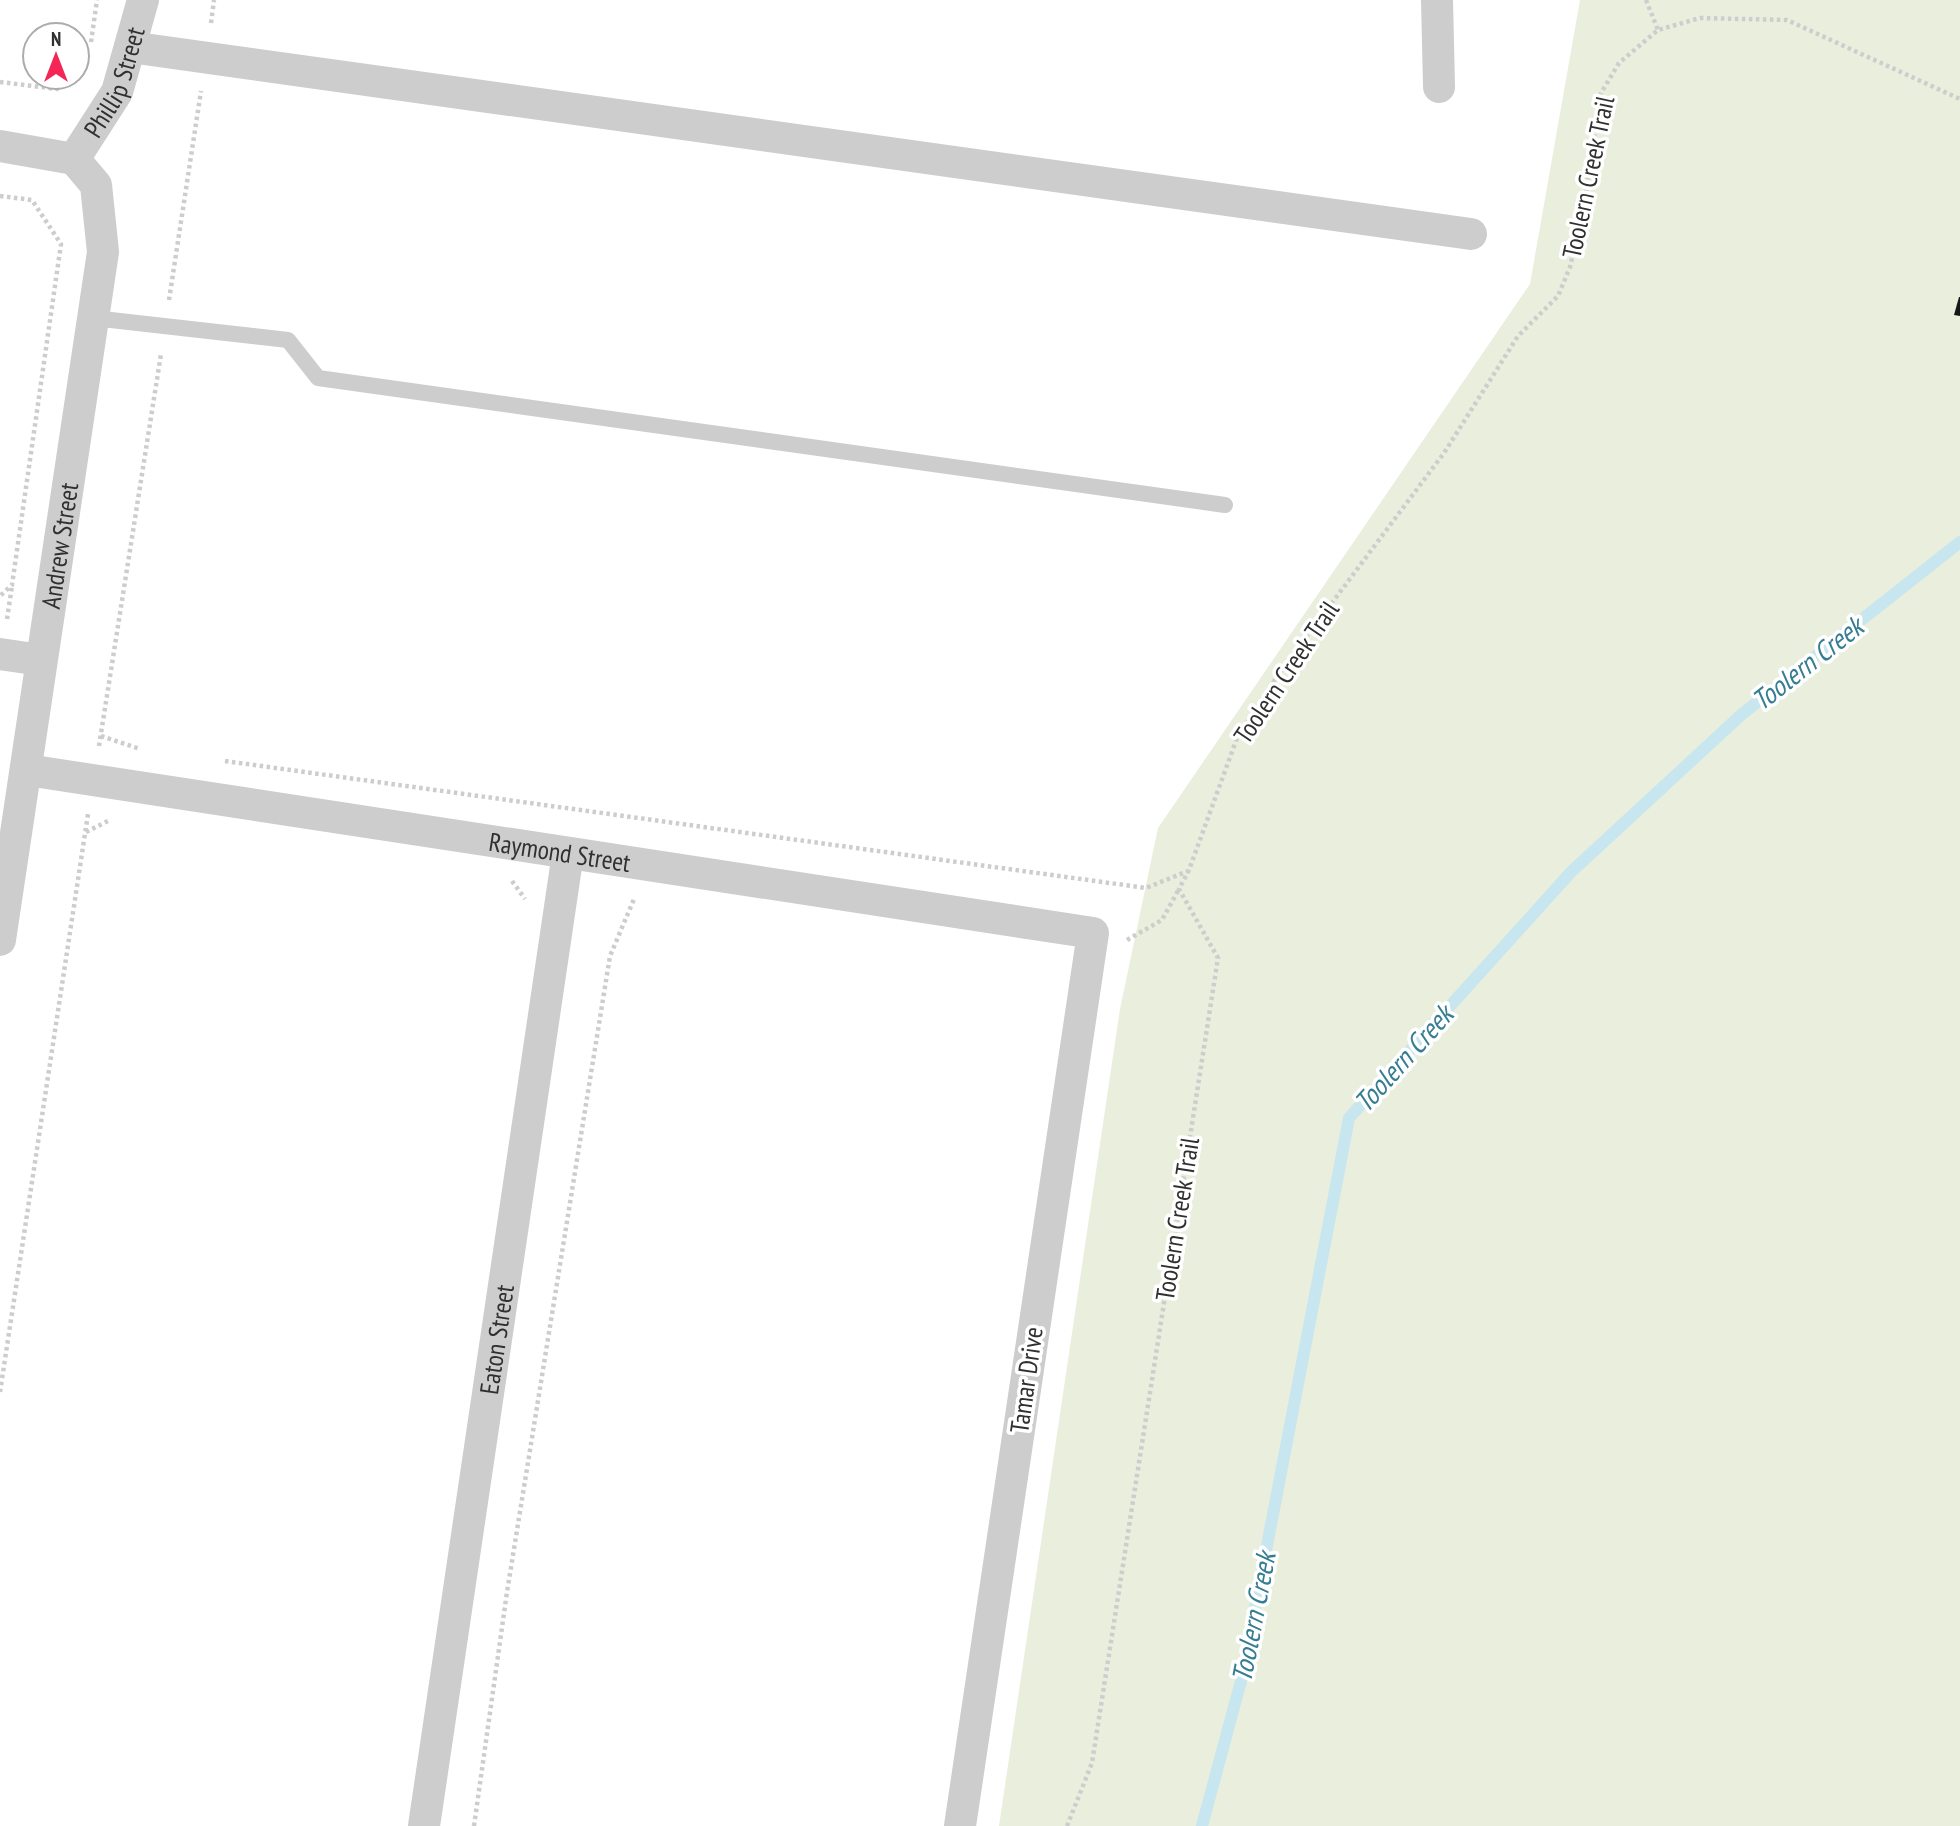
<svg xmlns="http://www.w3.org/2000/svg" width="1960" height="1826" font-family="'PT Sans Narrow',sans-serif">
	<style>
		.green { fill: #e9eedd }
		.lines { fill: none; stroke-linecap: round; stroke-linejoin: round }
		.stream { stroke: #c8e6ef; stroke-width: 12 }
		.building { fill: #171717 }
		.path { stroke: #cdcdcd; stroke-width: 4.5; stroke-dasharray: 3.5 3.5; stroke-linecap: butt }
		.service { stroke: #cdcdcd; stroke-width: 16 }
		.minor { stroke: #cdcdcd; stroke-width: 32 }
		.labels { text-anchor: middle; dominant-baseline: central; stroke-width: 7; stroke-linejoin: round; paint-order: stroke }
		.street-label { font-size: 26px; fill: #303030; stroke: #fff }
		.water-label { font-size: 28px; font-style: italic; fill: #357d92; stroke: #fff }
	</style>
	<rect width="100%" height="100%" fill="#fff"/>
	<polygon class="green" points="1580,0 1960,0 1960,1826 999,1826 1120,1009 1158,828 1530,284"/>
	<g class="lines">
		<polyline class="stream" points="1202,1826 1241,1681 1349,1118 1571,872 1741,715 1960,542"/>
	</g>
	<polygon class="building" points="1959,297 1960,297 1960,316 1954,315"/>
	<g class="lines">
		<g class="path">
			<polyline points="1646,0 1658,30"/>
			<polyline points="211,23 214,0"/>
			<polyline points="91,42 97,0"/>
			<polyline points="77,72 87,64"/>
			<polyline points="0,82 57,89 71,77"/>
			<polyline points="0,196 32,200 61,244 12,585 0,596"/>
			<polyline points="169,300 201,91"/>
			<polyline points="7,619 12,586"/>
			<polyline points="101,736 140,749"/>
			<polyline points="99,746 161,354"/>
			<polyline points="225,761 1146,888 1188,871"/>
			<polyline points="86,832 110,820"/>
			<polyline points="512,881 525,899"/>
			<polyline points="1127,940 1162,920 1179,889"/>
			<polyline points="0,1392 88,814"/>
			<polyline points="474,1826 507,1592 610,956 634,899"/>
			<polyline points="1067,1826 1092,1763 1218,958 1179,889 1189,870 1237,738 1278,675 1444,453 1518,336 1558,296 1570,267 1583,211 1601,93 1619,63 1658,30 1700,18 1787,20 1960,99"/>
		</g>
		<polyline class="service" points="93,318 288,340 318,378 1225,505"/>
		<g class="minor">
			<polyline points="1437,0 1439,87"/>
			<polyline points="130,47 1471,234"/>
			<polyline points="0,146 74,159"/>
			<path id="s1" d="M74,159L117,92L143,0"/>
			<polyline points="0,654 41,660"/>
			<path id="s2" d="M27,770L1093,933L960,1826"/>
			<path id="s3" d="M0,940L103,252L96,185L74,159"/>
			<path id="s4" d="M424,1826L568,853"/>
		</g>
	</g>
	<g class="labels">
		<g class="street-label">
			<text stroke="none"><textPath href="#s1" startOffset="88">Phillip Street</textPath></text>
			<text transform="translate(1588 177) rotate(-78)">Toolern Creek Trail</text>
			<text stroke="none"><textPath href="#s3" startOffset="399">Andrew Street</textPath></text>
			<text transform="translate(1286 672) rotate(-56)">Toolern Creek Trail</text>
			<text stroke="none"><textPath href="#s2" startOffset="539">Raymond Street</textPath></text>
			<text transform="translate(1177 1219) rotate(-81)">Toolern Creek Trail</text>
			<text stroke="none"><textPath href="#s4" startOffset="492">Eaton Street</textPath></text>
			<text transform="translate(1026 1380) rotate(-82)">Tamar Drive</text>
		</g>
		<g class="water-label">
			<text transform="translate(1807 663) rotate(-38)">Toolern Creek</text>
			<text transform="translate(1403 1058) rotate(-48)">Toolern Creek</text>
			<text transform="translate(1253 1617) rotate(-79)">Toolern Creek</text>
		</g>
	</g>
	<g transform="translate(56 56)"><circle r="33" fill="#ffffff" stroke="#acacac" stroke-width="2"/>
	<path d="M0-5L12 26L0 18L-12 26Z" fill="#f32656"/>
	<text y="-10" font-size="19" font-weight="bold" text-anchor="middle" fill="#303030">N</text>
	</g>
</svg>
